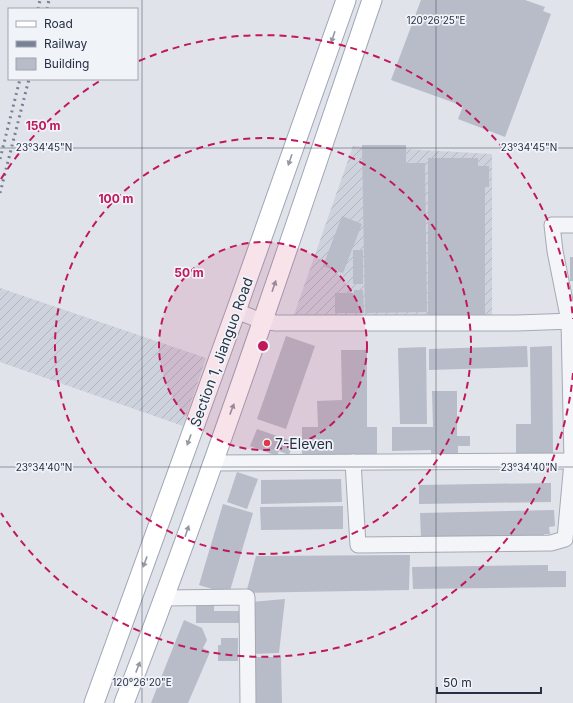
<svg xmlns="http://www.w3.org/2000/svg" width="573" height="703" font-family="Inter,sans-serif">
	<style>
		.industrial { fill: url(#industrial-furrows) }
		.building { fill: #b7bcc8 }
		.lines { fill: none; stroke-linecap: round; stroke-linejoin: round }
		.minor-casing { stroke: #a5aab5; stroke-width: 17 }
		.major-casing { stroke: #9ea7b7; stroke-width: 21 }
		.minor { stroke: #f3f5f8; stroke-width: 15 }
		.major { stroke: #fff; stroke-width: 19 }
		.rail { stroke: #788195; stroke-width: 3; stroke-dasharray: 2 4; stroke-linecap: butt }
		.oneway { fill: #9398a1 }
		.ticks { fill: none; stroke: #273043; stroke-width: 1; stroke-opacity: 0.45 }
		.ring { fill: none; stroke: #c2185b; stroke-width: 2; stroke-dasharray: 7 5 }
		.poi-dot { fill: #da3a48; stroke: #f0f3f8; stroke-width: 1.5 }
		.labels { text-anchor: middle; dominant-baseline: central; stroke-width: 3.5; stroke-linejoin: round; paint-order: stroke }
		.street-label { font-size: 14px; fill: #273043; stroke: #f0f3f8 }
		.poi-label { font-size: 14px; fill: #273043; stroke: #f0f3f8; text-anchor: start }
		.ticks-label { font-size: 10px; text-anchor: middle; fill: #273043; stroke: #f0f3f8; stroke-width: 3.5; stroke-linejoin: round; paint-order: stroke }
		.centre { fill: #c2185b; stroke: #f0f3f8; stroke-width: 2 }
		.ring-label { font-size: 12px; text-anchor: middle; font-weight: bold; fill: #c2185b; stroke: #f0f3f8; stroke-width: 3.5; stroke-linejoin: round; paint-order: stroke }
	</style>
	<defs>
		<pattern id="industrial-furrows" width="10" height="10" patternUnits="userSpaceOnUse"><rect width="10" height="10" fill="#ced2dd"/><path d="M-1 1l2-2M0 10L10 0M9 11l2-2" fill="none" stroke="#b1b5bf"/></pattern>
	</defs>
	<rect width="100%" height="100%" fill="#e0e3ea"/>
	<g class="industrial">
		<polygon points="353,146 492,154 492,325 290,326"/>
		<polygon points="0,288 206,358 183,426 0,362"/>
	</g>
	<g class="building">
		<polygon points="421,0 525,0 545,7 543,11 551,14 505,137 458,119 463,106 391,80"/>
		<polygon points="362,145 406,145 406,163 425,163 427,312 365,313"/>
		<polygon points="428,158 478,158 478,166 489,166 489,187 485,187 485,322 428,322"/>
		<polygon points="342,216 362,224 343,273 323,266"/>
		<rect x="353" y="250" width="10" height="34"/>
		<rect x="570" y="257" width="3" height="24"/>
		<polygon points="354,290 363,290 364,313 335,313 335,293 354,293"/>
		<polygon points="286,336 315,346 286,429 257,419"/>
		<polygon points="527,346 528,367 429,370 429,349"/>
		<polygon points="552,346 553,453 516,453 516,424 531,424 530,347"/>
		<polygon points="426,347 427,424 400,424 398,348"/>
		<polygon points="341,350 367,350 367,427 377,427 377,454 302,454 302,427 318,427 317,401 342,400"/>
		<polygon points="432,391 457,391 457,436 470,436 470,446 458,446 458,455 431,455 431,450 392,451 392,427 433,427"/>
		<polygon points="257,429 294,442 289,455 279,451 277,456 250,446"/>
		<polygon points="237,472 258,479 247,509 227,502"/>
		<polygon points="341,479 342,502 261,504 261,480"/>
		<polygon points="551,483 551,502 419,504 419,485"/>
		<polygon points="223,504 253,513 229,594 199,585"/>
		<polygon points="343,506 343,529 261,530 260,507"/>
		<polygon points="554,510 555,526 549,527 550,534 544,534 544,540 421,539 420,513"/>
		<polygon points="410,555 409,590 246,593 256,556"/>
		<polygon points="548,565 548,571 566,571 566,587 413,589 412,567"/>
		<polygon points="285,599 279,653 251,654 250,602"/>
		<polygon points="196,604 214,604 214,611 240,611 240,623 196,623"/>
		<polygon points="184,620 202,628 207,640 203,648 210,652 188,703 151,703"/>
		<polygon points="221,638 238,638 238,661 218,661 218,645 221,645"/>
		<polygon points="250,657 281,657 282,703 251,703"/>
	</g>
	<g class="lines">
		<g class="minor-casing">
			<g id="minor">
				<polyline points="236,311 262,321 276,323 517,323 573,321"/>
				<polyline points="353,462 358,545 551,543 565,539 572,462 569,321 555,251 552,225 573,225"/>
				<polyline points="211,463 573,461"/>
				<polyline points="164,598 247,597 248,703"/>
			</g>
		</g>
		<g class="major-casing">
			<g id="major">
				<polyline points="94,703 236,311 346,0"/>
				<path d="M124,703C214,471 292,235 372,0"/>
			</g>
		</g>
		<use href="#minor" class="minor"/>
		<use href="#major" class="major"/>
		<g class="rail">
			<polyline points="38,9 40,0"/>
			<polyline points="47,9 49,0"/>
			<polyline points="0,159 20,79"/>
			<polyline points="0,193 29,79"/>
		</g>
	</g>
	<defs><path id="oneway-solid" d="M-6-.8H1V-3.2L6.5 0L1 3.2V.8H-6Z"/></defs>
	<g class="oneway">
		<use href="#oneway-solid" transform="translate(333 37) rotate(109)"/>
		<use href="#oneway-solid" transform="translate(290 160) rotate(109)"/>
		<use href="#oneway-solid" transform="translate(274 286) rotate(-71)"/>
		<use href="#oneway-solid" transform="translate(232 409) rotate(-69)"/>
		<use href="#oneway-solid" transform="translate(189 440) rotate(110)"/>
		<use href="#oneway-solid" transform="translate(187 531) rotate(-71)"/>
		<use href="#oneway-solid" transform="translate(145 562) rotate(110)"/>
		<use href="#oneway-solid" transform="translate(138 667) rotate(-69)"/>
	</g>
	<path class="ticks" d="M142,0V703M436,0V703M0,148H573M0,467H573"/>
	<circle cx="263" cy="346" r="104" fill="#c2185b" fill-opacity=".12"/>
	<g class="ring">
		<circle cx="263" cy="346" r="104"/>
		<circle cx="263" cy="346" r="208"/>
		<path d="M573 373A311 311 0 0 1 1 513M1 179A311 311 0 0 1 103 79M139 61A311 311 0 0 1 573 319"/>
	</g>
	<circle class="poi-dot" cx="267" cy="443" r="4"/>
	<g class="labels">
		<g class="street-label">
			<text transform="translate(221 352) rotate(-70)">Section 1, Jianguo Road</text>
		</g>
		<g class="poi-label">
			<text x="275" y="443">7-Eleven</text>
		</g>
	</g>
	<g class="ticks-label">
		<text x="436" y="24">120°26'25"E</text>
		<text x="44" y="151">23°34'45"N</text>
		<text x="529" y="151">23°34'45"N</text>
		<text x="44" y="471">23°34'40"N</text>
		<text x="529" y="471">23°34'40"N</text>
		<text x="142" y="686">120°26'20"E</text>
	</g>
	<circle cx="263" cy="346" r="6" class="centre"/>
	<g class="ring-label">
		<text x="43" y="130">150 m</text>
		<text x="116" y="203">100 m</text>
		<text x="189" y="277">50 m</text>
	</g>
	<rect x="8" y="8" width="130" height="72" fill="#f0f3f8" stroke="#a0a5b0"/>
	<rect x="16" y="21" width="20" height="6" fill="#ffffff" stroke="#a0a5b0"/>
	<text x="44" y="28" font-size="12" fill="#273043">Road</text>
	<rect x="16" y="41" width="20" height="6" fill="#788195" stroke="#a0a5b0"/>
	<text x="44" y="48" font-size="12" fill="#273043">Railway</text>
	<rect x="16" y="58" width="20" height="12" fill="#b7bcc8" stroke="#a0a5b0"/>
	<text x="44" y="68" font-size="12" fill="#273043">Building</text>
	<path d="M437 687v6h104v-6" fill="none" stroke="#273043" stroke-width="2"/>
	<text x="443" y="687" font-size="12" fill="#273043" stroke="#f0f3f8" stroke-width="3" paint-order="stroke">50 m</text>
</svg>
